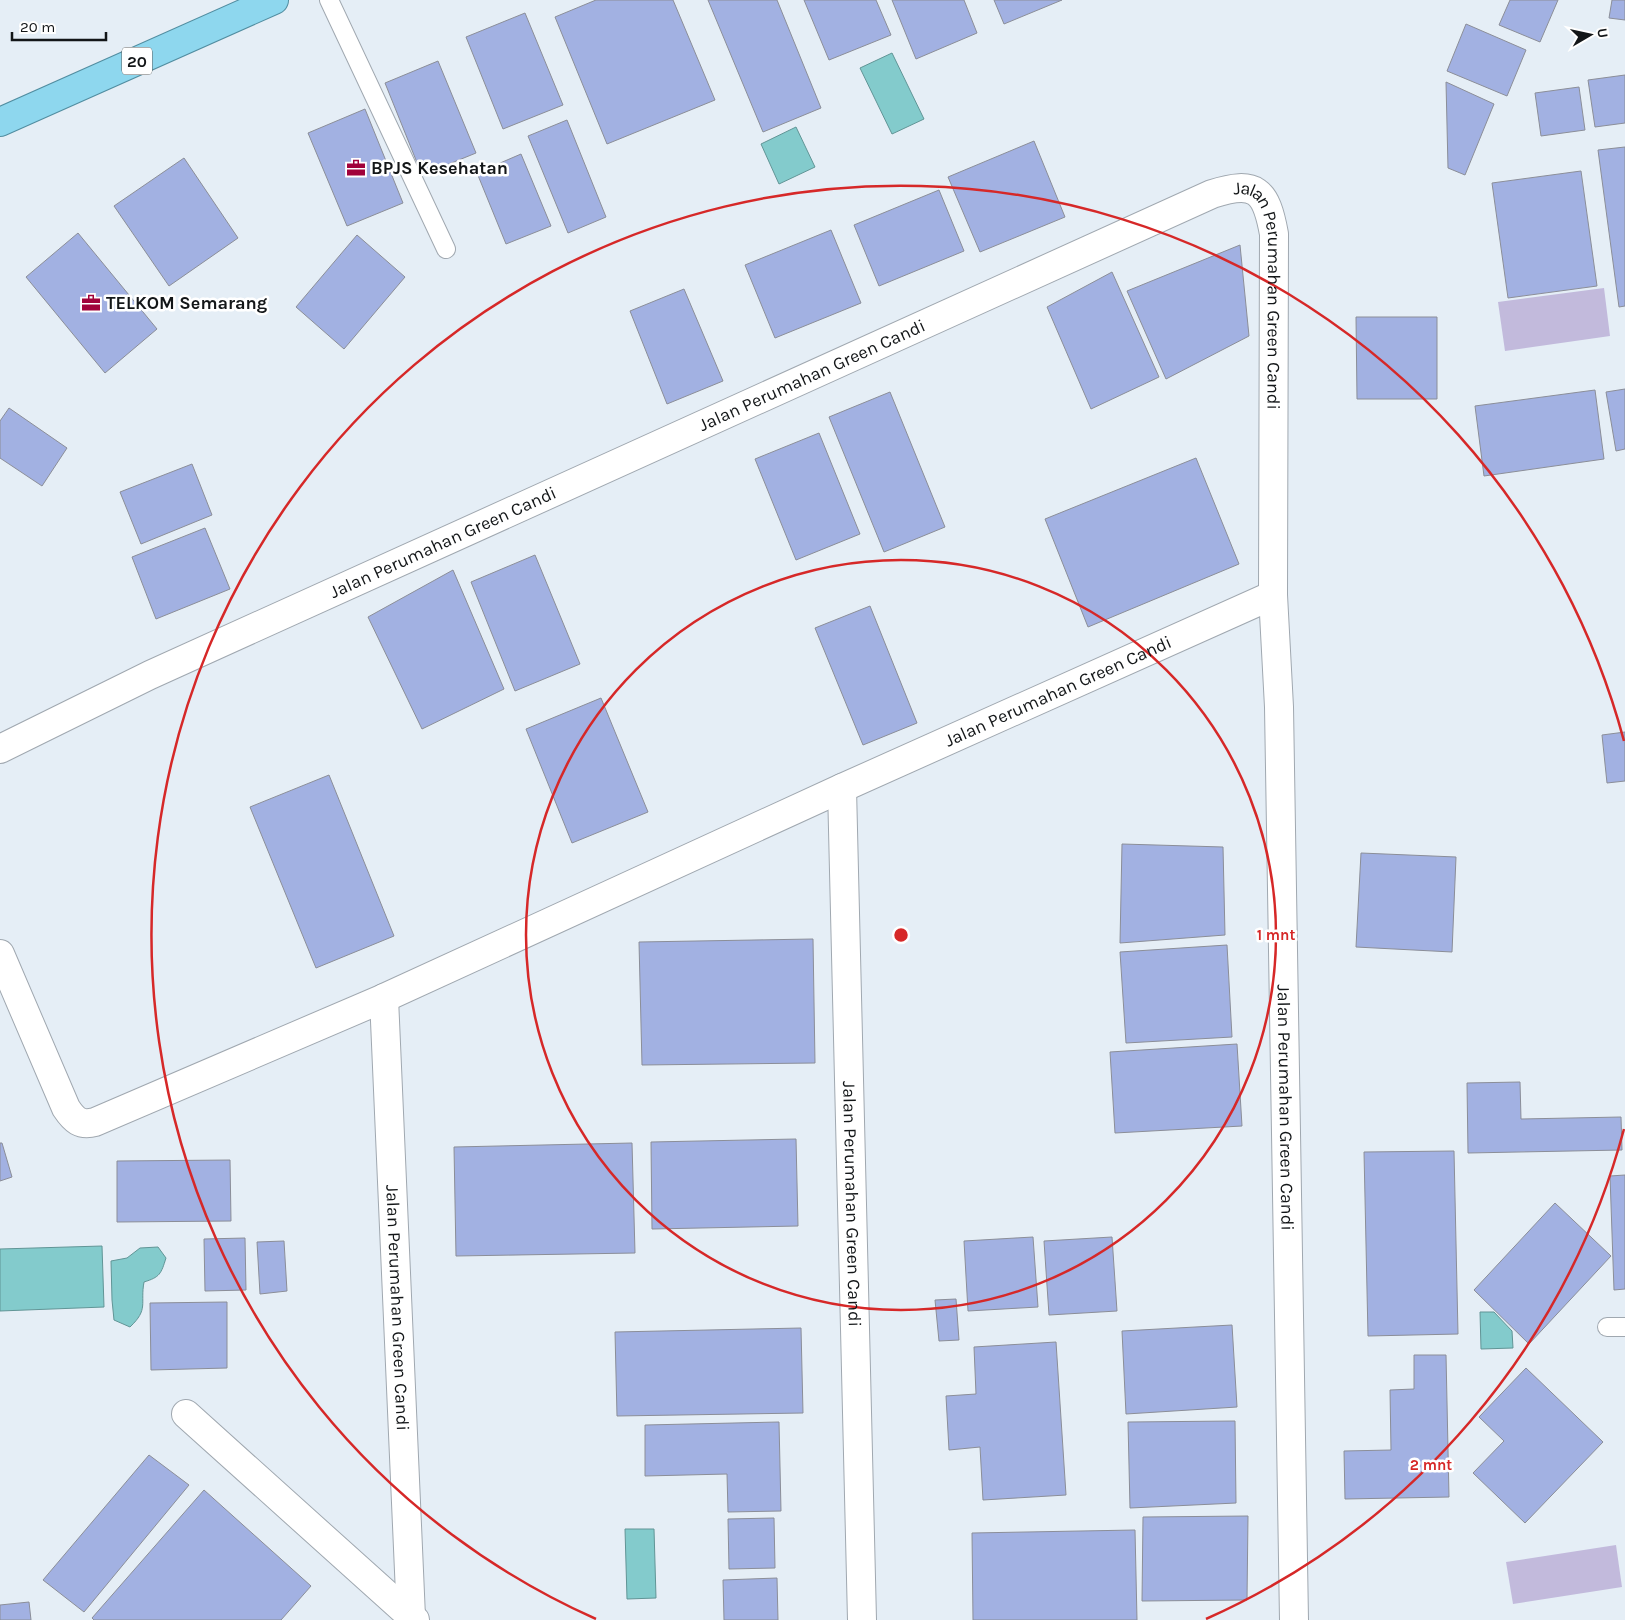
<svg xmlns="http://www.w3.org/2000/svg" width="1625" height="1620" font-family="Karla,sans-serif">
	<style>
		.green { fill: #c2badc }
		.water { fill: #83cbcc; stroke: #619596 }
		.building { fill: #a2b1e2; stroke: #8b8e98 }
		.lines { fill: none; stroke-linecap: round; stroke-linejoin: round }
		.service-casing { stroke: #a0a8b0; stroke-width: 20 }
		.minor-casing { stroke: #a0a8b0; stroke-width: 30 }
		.trunk-casing { stroke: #518da0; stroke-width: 30 }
		.service { stroke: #fff; stroke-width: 18 }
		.minor { stroke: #fff; stroke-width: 28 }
		.trunk { stroke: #8ed7ee; stroke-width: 28 }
		.ring { fill: none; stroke: #d62828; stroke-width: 2.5 }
		.labels { text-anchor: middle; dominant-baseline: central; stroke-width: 5; stroke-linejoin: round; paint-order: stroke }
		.shield { fill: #fff; stroke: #5a5c5d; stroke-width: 1 }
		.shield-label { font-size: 16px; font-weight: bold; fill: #131618 }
		.poi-label { font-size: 18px; font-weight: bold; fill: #131618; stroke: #fff; text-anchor: start }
		.street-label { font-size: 18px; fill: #131618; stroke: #fff }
		.centre { fill: #d62828; stroke: #fff; stroke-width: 2.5 }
		.ring-label { font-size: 15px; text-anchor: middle; font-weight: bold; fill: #d62828; stroke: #fff; stroke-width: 5; stroke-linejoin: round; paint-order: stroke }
	</style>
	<rect width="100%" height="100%" fill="#e5eef6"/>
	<g class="green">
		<polygon points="1604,288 1610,336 1505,351 1498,302"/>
		<polygon points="1616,1545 1622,1587 1513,1604 1506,1562"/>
	</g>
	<g class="water">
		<polygon points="892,53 924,119 892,134 860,68"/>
		<polygon points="796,127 815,167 779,184 761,144"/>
		<polygon points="102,1246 104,1307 0,1311 0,1249"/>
		<path d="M158,1247L166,1258C161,1274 160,1277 144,1282C140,1304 149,1309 130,1327L114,1320L112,1300L111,1261L127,1258L140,1248Z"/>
		<polygon points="1494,1312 1512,1331 1513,1348 1481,1349 1480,1312"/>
		<polygon points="625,1529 654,1529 656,1598 627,1599"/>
	</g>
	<g class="building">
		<polygon points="596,0 673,0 715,100 607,144 555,17"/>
		<polygon points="708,0 777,0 821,108 763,132"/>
		<polygon points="804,0 876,0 891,35 829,60"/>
		<polygon points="892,0 964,0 977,33 916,59"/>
		<polygon points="994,0 1062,0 1004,24"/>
		<polygon points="1510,0 1558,0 1540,42 1499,25"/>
		<polygon points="1612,0 1625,0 1625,20 1609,18"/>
		<polygon points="525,13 563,105 503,129 466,37"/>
		<polygon points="1466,24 1526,50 1507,96 1447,71"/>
		<polygon points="438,61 476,153 422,175 385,83"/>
		<polygon points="1625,75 1625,123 1595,127 1588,80"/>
		<polygon points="1446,82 1494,104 1465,175 1448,168"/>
		<polygon points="1579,87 1585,130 1541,136 1535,93"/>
		<polygon points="365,109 403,203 347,226 308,133"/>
		<polygon points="567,120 606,217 568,233 528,136"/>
		<polygon points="1034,141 1065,217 980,252 948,177"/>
		<polygon points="1625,147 1625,306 1619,307 1598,150"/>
		<polygon points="521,154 551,226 506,244 477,173"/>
		<polygon points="184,158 238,238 169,286 114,206"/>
		<polygon points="1581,171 1597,286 1508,298 1492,183"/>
		<polygon points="939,190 964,251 879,286 854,225"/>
		<polygon points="831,230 861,303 775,338 745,265"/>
		<polygon points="78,233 157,329 105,373 26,277"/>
		<polygon points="357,235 405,277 344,349 296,307"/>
		<polygon points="1240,245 1249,336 1166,379 1127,291"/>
		<polygon points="1112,272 1159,377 1091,409 1047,307"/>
		<polygon points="684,289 723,381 667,404 630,311"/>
		<polygon points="1356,317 1437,317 1437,399 1357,399"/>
		<polygon points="1625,389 1625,449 1616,451 1606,392"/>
		<polygon points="1595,390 1604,459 1484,476 1475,406"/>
		<polygon points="890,392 945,527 884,552 829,417"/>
		<polygon points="9,408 67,448 42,486 0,458 0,421"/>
		<polygon points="819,433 860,534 796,560 755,459"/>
		<polygon points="1196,458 1239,564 1088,627 1045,519"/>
		<polygon points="192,464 212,515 141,544 120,492"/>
		<polygon points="205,528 230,589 156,619 132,557"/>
		<polygon points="535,555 580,664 515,691 471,582"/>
		<polygon points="453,570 504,689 422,729 368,617"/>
		<polygon points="870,606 917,723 863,745 815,628"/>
		<polygon points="601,698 648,812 572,843 526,729"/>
		<polygon points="1625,732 1625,781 1607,783 1602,735"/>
		<polygon points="329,775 394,936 316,968 250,807"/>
		<polygon points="1122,844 1223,847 1225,935 1120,943"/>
		<polygon points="1361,853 1456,857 1452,952 1356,947"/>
		<polygon points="813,939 815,1063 642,1065 639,942"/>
		<polygon points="1227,945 1232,1037 1126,1043 1120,952"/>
		<polygon points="1237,1044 1242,1126 1115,1133 1110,1052"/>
		<polygon points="1520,1082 1521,1119 1621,1117 1622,1150 1468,1153 1467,1083"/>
		<polygon points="796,1139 798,1226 652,1229 651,1142"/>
		<polygon points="0,1143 2,1143 12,1177 0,1181"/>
		<polygon points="632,1143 635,1253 456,1256 454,1147"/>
		<polygon points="1454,1151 1458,1334 1368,1336 1364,1152"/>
		<polygon points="230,1160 231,1221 117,1222 117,1161"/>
		<polygon points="1625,1175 1625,1289 1614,1290 1610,1176"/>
		<polygon points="1555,1203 1611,1256 1529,1344 1474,1290"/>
		<polygon points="1033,1237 1038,1307 968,1311 964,1241"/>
		<polygon points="1112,1237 1117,1311 1049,1315 1044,1241"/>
		<polygon points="245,1238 246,1290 205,1291 204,1239"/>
		<polygon points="284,1241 287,1291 260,1294 257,1242"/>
		<polygon points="956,1299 959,1340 939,1341 935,1300"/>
		<polygon points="227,1302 227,1368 151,1370 150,1303"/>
		<polygon points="1232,1325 1237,1407 1126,1414 1122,1331"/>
		<polygon points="801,1328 803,1413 617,1416 615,1332"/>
		<polygon points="1056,1342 1066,1495 983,1500 980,1447 949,1450 946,1396 976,1394 974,1347"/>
		<polygon points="1414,1355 1446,1355 1449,1497 1345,1499 1344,1451 1391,1450 1390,1390 1414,1389"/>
		<polygon points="1526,1368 1603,1442 1525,1523 1473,1473 1504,1441 1479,1417"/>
		<polygon points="1235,1421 1236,1503 1130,1508 1128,1422"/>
		<polygon points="779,1422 781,1511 728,1512 727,1474 645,1476 645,1425"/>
		<polygon points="149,1455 189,1485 84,1612 43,1580"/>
		<polygon points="204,1490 311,1586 281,1620 94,1620 92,1618"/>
		<polygon points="1248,1516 1247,1600 1142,1601 1143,1517"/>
		<polygon points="774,1518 775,1568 729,1569 728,1519"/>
		<polygon points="1135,1530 1137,1620 973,1620 972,1533"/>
		<polygon points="777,1578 778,1620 724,1620 723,1580"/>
		<polygon points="29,1602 31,1620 0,1620 0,1605"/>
	</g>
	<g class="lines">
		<g class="service-casing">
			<g id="service">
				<polyline points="329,0 446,249"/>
				<polyline points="1607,1327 1625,1327"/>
			</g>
		</g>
		<g class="minor-casing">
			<g id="minor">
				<path id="s1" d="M0,749L150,675L1212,194C1256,180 1266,190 1274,234L1273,595L1279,707L1294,1620"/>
				<path id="s2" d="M842,788L862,1620"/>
				<path id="s3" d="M0,954L66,1108C74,1120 80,1126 95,1122L384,998L842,788L1273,595"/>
				<path id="s4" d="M384,998L411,1617"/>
				<polyline points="186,1414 415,1620"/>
			</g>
		</g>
		<g class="trunk-casing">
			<polyline id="trunk" points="0,122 274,0"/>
		</g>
		<use href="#service" class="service"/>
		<use href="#minor" class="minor"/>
		<use href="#trunk" class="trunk"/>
	</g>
	<g class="ring">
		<circle cx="901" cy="935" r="375"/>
		<path d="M1624 1129A749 749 0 0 1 1206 1619M596 1619A749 749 0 1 1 1624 741"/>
	</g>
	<defs>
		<g id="office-bare" transform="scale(1.5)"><path d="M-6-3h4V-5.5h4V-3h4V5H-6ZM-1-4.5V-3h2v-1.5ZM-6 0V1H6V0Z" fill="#a1023b" stroke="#fff" stroke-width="2.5" paint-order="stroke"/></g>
	</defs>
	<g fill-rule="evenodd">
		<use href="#office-bare" x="356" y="168"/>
		<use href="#office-bare" x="91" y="303"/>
	</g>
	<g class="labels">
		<rect class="shield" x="122" y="47.5" width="30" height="27" rx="4"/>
		<g class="shield-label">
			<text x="137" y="61">20</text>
		</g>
		<g class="poi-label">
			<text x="371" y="168">BPJS Kesehatan</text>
			<text x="106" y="303">TELKOM Semarang</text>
		</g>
		<g class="street-label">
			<text stroke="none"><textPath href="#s1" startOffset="1478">Jalan Perumahan Green Candi</textPath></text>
			<text stroke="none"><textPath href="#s1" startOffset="894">Jalan Perumahan Green Candi</textPath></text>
			<text stroke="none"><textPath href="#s1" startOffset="489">Jalan Perumahan Green Candi</textPath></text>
			<text stroke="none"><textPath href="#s3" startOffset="1258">Jalan Perumahan Green Candi</textPath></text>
			<text stroke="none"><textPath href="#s1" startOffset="2299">Jalan Perumahan Green Candi</textPath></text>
			<text stroke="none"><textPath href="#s2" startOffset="416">Jalan Perumahan Green Candi</textPath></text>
			<text stroke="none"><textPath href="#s4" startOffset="310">Jalan Perumahan Green Candi</textPath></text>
		</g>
	</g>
	<circle cx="901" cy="935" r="8" class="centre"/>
	<g class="ring-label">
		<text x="1276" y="940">1 mnt</text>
		<text x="1431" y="1470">2 mnt</text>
	</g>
	<g transform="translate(1590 35) rotate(81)" stroke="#ffffff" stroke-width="4" paint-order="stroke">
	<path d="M0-4L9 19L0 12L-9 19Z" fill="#131618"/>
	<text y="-8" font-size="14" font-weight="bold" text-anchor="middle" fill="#131618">U</text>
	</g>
	<path d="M12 32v8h94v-8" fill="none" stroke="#131618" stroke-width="2.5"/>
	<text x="20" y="32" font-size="15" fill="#131618" stroke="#ffffff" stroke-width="4" paint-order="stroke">20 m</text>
</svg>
